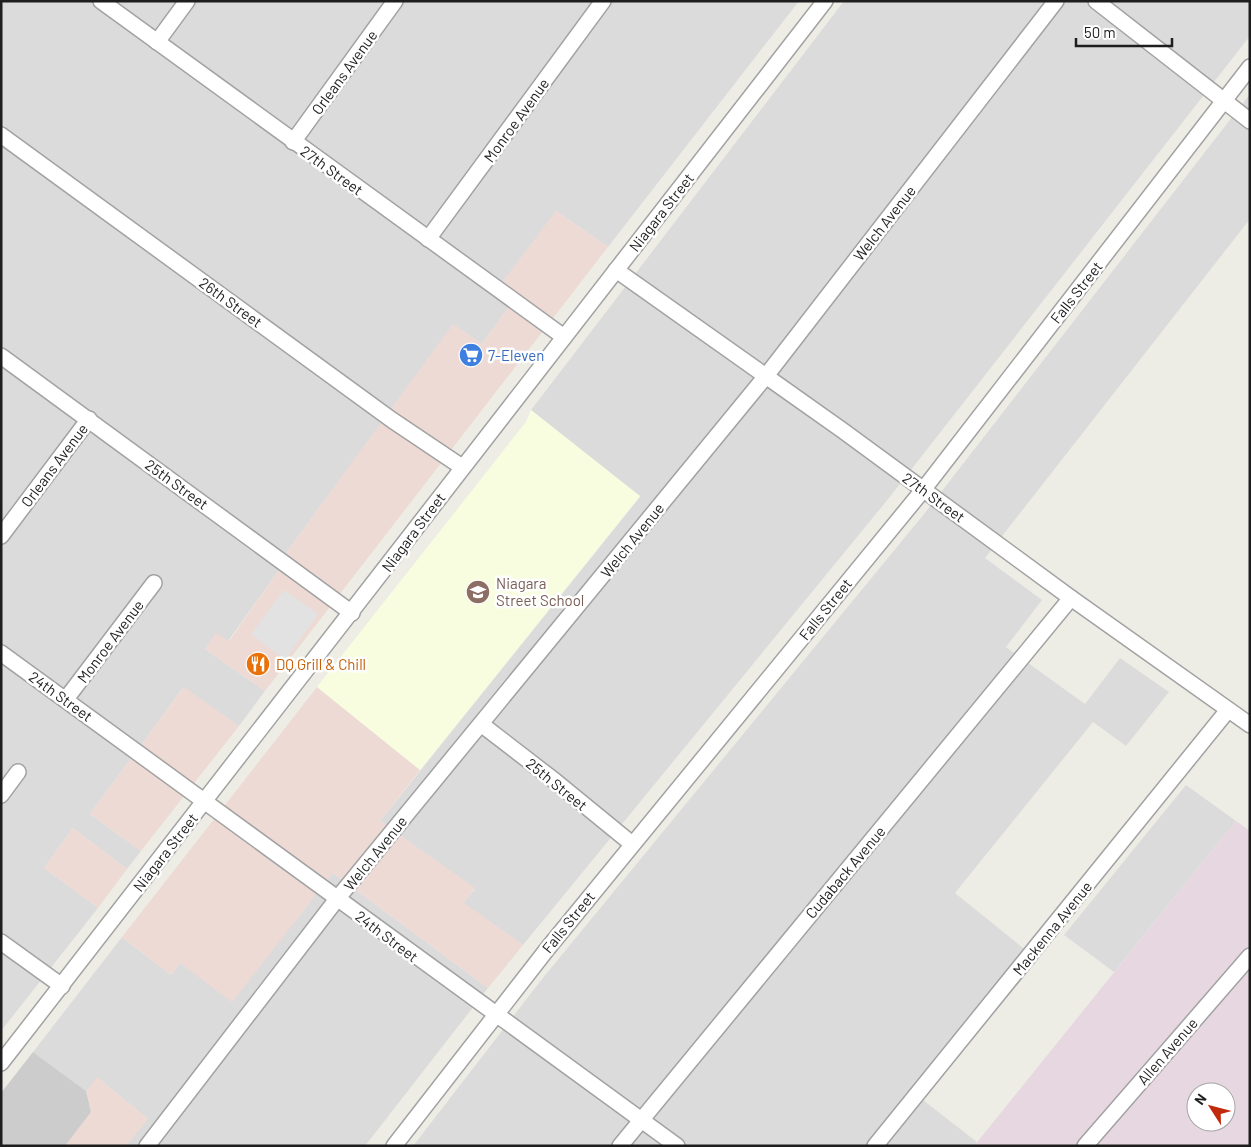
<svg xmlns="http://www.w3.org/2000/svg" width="1251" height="1147" font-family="Barlow,sans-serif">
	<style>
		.residential { fill: #dcdbdb }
		.commercial { fill: #eedad5 }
		.industrial { fill: #e7d7e1; fill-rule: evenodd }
		.education { fill: #f8fddf }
		.religious { fill: #ccc }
		.parking { fill: #e2e2e2 }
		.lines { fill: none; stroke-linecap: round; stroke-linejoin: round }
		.minor-casing { stroke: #a2a2a2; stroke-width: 18 }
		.minor { stroke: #fff; stroke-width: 15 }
		.labels { text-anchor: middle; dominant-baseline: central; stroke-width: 5; stroke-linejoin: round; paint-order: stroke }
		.street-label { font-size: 15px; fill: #1e1e1e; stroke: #fff }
		.shop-label { font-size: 15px; fill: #366cbe; stroke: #fff; text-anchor: start }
		.education-label { font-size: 15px; fill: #785e54; stroke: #fff; text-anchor: start }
		.food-label { font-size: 15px; fill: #c56008; stroke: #fff; text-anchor: start }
	</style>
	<rect width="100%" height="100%" fill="#eeede5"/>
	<g class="residential">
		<polygon points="1,1 799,1 608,247 556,211 516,297 482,344 453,325 289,549 277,573 228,641 216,634 205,649 265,691 239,726 183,688 90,814 141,851 127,869 73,828 44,868 98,908 1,1031"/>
		<polygon points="844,1 1250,1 1250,36 889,498 523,945 463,903 475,889 380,821 640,497 531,410"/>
		<polygon points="1250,94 1250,219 985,558 1042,600 1006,647 1085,704 1120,658 1169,692 1126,746 1093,722 955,893 1038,960 923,1100 977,1142 974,1146 413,1146 542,979 924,514"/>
		<polygon points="1186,785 1236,821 1114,972 1064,935"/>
		<polygon points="333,873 488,988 365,1146 126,1146 147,1118 98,1078 86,1091 33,1052 122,937 171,975 180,963 309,902"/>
	</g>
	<g class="commercial">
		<polygon points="556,211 608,247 265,691 205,649 216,633 229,641 277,573 289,549 453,324 482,344 516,297 500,285"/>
		<polygon points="184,687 239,726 141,851 90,814"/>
		<polygon points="317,687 420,770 380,821 475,888 464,903 523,945 488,988 333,873 232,1002 180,963 171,975 122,937"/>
		<polygon points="73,828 127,869 98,908 44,868"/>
		<polygon points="97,1077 148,1119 126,1146 65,1146 91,1112 86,1091"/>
	</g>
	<path class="industrial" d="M1236,821L1250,831V1146H974ZM1196,1092H1226V1122H1196Z"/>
	<polygon class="education" points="531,410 640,496 420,770 317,687 526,422"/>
	<polygon class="religious" points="33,1052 86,1091 91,1112 65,1146 1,1146 1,1093"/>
	<polygon class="parking" points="284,590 318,614 285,660 251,634"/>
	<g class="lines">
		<g class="minor-casing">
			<g id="minor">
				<polyline points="101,1 564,337"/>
				<polyline points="1096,1 1250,121"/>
				<polyline points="157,42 187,1"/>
				<polyline points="1,135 392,420 462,467"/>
				<polyline points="293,142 395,1"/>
				<polyline points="428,239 603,1"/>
				<polyline points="616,270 842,430 1071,598 1250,725"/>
				<polyline points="1,356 352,613"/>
				<polyline points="1,536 89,419"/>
				<polyline points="1,653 677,1146"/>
				<polyline points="66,699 154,583"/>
				<polyline points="481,724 555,781 632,844"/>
				<polyline points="1,795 18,772"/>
				<polyline points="1,942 62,986"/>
				<polyline points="1,1063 825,1"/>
				<polyline points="147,1146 337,899 766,376 1056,1"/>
				<polyline points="394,1146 548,948 923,490 1250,67"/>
				<polyline points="620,1146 1071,598"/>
				<polyline points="875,1146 1228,710"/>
				<polyline points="1085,1146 1250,956"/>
			</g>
		</g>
		<use href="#minor" class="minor"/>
	</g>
	<defs>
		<g id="supermarket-disc" transform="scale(1.25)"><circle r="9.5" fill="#3f7fe0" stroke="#fff"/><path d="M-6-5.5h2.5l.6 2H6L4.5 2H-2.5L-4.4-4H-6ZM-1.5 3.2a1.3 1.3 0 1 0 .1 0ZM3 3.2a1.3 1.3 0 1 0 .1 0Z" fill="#fff"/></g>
		<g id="school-disc" transform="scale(1.25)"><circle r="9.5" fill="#8d6e63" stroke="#fff"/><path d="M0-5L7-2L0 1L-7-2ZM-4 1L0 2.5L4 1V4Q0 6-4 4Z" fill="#fff"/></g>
		<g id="restaurant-disc" transform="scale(1.25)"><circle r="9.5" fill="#e8710a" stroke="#fff"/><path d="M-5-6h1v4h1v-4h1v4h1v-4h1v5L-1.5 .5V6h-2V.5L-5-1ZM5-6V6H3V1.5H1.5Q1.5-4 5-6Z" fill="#fff"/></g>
	</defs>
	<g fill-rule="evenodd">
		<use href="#supermarket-disc" x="471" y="355"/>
		<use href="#school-disc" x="478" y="592"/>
		<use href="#restaurant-disc" x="258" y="664"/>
	</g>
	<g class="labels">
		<g class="street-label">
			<text transform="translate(344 72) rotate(-54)">Orleans Avenue</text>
			<text transform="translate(516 120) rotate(-54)">Monroe Avenue</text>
			<text transform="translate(332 170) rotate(36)">27th Street</text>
			<text transform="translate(661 212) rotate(-52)">Niagara Street</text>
			<text transform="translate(884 223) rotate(-52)">Welch Avenue</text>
			<text transform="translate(1076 292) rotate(-52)">Falls Street</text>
			<text transform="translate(231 302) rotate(36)">26th Street</text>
			<text transform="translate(54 465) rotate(-53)">Orleans Avenue</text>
			<text transform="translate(177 484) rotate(36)">25th Street</text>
			<text transform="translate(934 497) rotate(36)">27th Street</text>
			<text transform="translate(413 532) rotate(-53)">Niagara Street</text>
			<text transform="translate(632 540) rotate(-51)">Welch Avenue</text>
			<text transform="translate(825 609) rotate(-51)">Falls Street</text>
			<text transform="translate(110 641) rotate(-53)">Monroe Avenue</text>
			<text transform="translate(61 696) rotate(36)">24th Street</text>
			<text transform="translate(557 784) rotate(39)">25th Street</text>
			<text transform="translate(165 852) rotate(-52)">Niagara Street</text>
			<text transform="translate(375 853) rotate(-51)">Welch Avenue</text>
			<text transform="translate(845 872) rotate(-50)">Cudaback Avenue</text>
			<text transform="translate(568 922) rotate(-51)">Falls Street</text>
			<text transform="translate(1052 928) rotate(-51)">Mackenna Avenue</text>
			<text transform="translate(387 936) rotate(37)">24th Street</text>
			<text transform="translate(1167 1051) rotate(-49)">Allen Avenue</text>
		</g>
		<g class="shop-label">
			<text x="488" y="355">7-Eleven</text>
		</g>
		<g class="education-label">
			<text x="496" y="583">Niagara<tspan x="496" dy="17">Street School</tspan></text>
		</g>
		<g class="food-label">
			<text x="276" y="664">DQ Grill &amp; Chill</text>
		</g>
	</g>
	<rect width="1251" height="1147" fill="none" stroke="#1e1e1e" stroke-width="5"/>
	<g transform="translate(1211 1107) rotate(306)"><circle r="24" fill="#ffffff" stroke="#a5a5a5"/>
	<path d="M0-4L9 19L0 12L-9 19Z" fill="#c02a0d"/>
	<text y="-8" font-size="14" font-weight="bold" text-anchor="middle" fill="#1e1e1e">N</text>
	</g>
	<path d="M1076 38v8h96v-8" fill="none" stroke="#1e1e1e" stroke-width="2.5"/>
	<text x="1084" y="38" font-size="15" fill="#1e1e1e" stroke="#ffffff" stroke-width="4" paint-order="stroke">50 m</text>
</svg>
